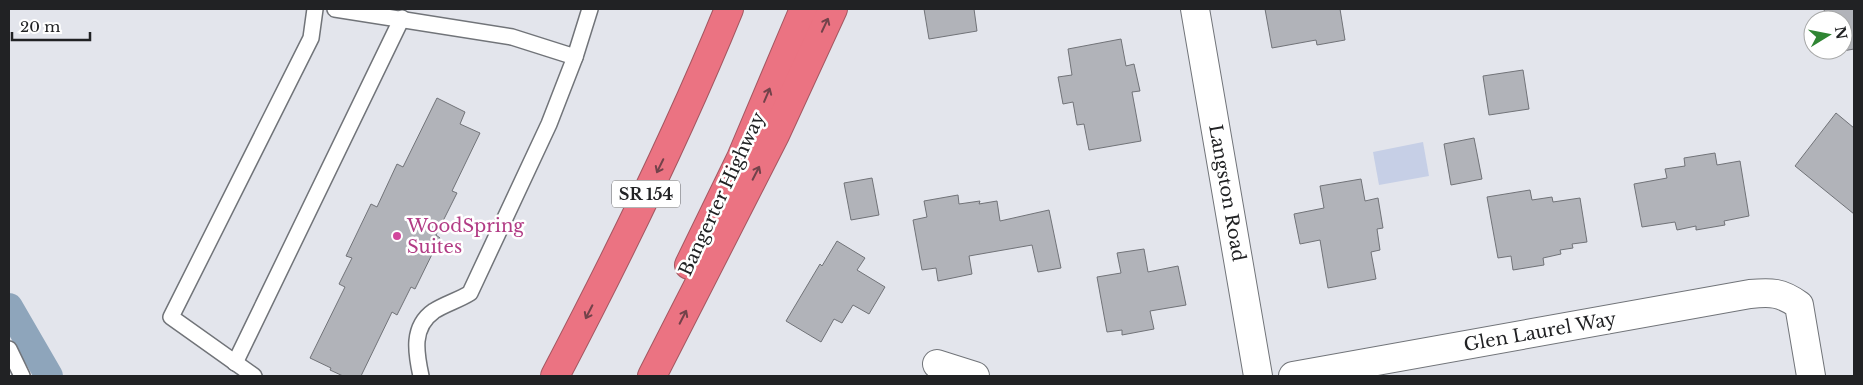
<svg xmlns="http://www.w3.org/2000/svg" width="1863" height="385" font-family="'Libre Baskerville',serif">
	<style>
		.green { fill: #c6cfe6 }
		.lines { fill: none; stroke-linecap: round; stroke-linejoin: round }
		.canal { stroke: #8ea5bb; stroke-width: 28 }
		.building { fill: #b1b3b9; stroke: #717378 }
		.service-casing { stroke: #717479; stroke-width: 18 }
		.minor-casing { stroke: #717479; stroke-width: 30 }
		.motorway-casing { stroke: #a45761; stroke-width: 30 }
		.service { stroke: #fff; stroke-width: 15 }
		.minor { stroke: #fff; stroke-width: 28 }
		.motorway { stroke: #eb7382; stroke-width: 28 }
		.oneway { stroke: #72424a }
		.hotel-dot { fill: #d1479c; stroke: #fff; stroke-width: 2 }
		.labels { text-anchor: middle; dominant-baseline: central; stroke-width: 5; stroke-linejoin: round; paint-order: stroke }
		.shield { fill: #fff; stroke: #646466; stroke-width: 1 }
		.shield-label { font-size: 16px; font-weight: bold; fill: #212224 }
		.street-label { font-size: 18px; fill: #212224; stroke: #fff }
		.hotel-label { font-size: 18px; fill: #b23c85; stroke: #fff; text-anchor: start }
	</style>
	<rect width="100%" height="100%" fill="#e3e5ec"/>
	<polygon class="green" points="1423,142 1429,176 1379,185 1373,152"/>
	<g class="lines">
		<polyline class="canal" points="9,307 49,376"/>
	</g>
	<g class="building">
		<polygon points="924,9 974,9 977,31 929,39"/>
		<polygon points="1265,9 1340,9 1345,40 1317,45 1316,40 1272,48"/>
		<polygon points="1824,9 1854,9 1854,49 1832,53 1831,50 1843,50 1843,20 1826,20"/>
		<polygon points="1121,39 1126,66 1134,64 1140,91 1132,92 1141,141 1089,150 1084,124 1077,125 1073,102 1063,104 1058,77 1072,75 1068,49"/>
		<polygon points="1523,70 1529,109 1489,115 1483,76"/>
		<polygon points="437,98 465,112 460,124 480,133 452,191 457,193 436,235 440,238 415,289 411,287 397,315 392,312 361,376 343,376 330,370 331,368 310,358 345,287 339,284 352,258 346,256 371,204 377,207 397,164 403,167"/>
		<polygon points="1836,113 1854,128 1854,214 1795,166"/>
		<polygon points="1474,138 1482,179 1451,185 1444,144"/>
		<polygon points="1715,153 1717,165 1740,161 1749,216 1724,221 1725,225 1696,230 1696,226 1677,230 1675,222 1642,227 1634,184 1667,178 1665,169 1685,166 1684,158"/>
		<polygon points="872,178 879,215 851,220 844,183"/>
		<polygon points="1361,179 1365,201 1378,198 1383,228 1377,229 1380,250 1371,252 1376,279 1328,288 1320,240 1300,244 1294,214 1324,208 1320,186"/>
		<polygon points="1530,190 1532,200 1552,197 1553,202 1580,198 1587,242 1572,244 1573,248 1560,250 1561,254 1543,258 1544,265 1513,270 1511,256 1498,258 1487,197"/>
		<polygon points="958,195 959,204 980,201 979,204 997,201 1000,221 1049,210 1061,268 1038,272 1032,245 969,256 972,274 938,281 936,268 922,270 913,220 927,217 924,201"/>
		<polygon points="837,241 865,258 857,270 885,287 869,314 853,305 842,323 834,319 821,342 786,321 820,264 822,266"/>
		<polygon points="1144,249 1148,272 1178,266 1186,305 1150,311 1154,329 1122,335 1122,330 1107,332 1097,277 1121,273 1117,253"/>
	</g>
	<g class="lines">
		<g class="service-casing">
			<g id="service">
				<polyline points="335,9 512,37 575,57 590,9"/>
				<polyline points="9,349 22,376"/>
				<polyline points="235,363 402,18"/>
				<polyline points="254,376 171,317 311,38 315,9"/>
				<path d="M421,376C416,353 411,327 434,311C445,304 459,300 470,293L549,124L575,57"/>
			</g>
		</g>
		<g class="minor-casing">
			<g id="minor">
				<polyline points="1195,9 1258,376"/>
				<polyline points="937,364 975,376"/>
				<path d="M1293,376L1750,294C1771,292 1781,292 1799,305L1811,376"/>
			</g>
		</g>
		<g class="motorway-casing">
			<g id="motorway">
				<polyline points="689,265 741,158 804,9"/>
				<path d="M555,376C618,256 678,134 729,9"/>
				<polyline points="652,376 775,135 833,9"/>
			</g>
		</g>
		<use href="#service" class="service"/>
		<use href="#minor" class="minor"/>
		<use href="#motorway" class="motorway"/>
	</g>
	<defs><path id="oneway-shaft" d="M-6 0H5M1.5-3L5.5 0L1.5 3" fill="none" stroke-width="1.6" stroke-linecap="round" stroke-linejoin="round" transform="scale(1.25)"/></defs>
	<g class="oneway">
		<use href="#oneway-shaft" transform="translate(825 25) rotate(-65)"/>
		<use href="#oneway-shaft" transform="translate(767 95) rotate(-67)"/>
		<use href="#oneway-shaft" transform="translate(660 166) rotate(116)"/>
		<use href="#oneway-shaft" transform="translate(756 173) rotate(-63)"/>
		<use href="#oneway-shaft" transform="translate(589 312) rotate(117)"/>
		<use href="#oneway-shaft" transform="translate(683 317) rotate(-63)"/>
	</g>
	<circle class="hotel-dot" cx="397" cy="236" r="5"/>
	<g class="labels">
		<rect class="shield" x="612" y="180.5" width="68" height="27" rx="4"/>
		<g class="shield-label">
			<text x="646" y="194">SR 154</text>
		</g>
		<g class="street-label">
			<text transform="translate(1227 193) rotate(80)">Langston Road</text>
			<text transform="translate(722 194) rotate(-65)">Bangerter Highway</text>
			<text transform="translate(1540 332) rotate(-10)">Glen Laurel Way</text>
		</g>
		<g class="hotel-label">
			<text x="407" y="226">WoodSpring<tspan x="407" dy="21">Suites</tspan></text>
		</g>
	</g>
	<rect width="1863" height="385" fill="none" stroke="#212224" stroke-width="20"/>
	<g transform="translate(1828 35) rotate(80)"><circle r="24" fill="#ffffff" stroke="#a6a7a7"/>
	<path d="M0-4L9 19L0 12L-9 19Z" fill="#2f8533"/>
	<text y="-8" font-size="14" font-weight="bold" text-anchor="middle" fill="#212224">N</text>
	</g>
	<path d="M12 32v8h78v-8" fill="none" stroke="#212224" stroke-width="2.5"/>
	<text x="20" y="32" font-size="15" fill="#212224" stroke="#ffffff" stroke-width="4" paint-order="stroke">20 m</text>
</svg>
